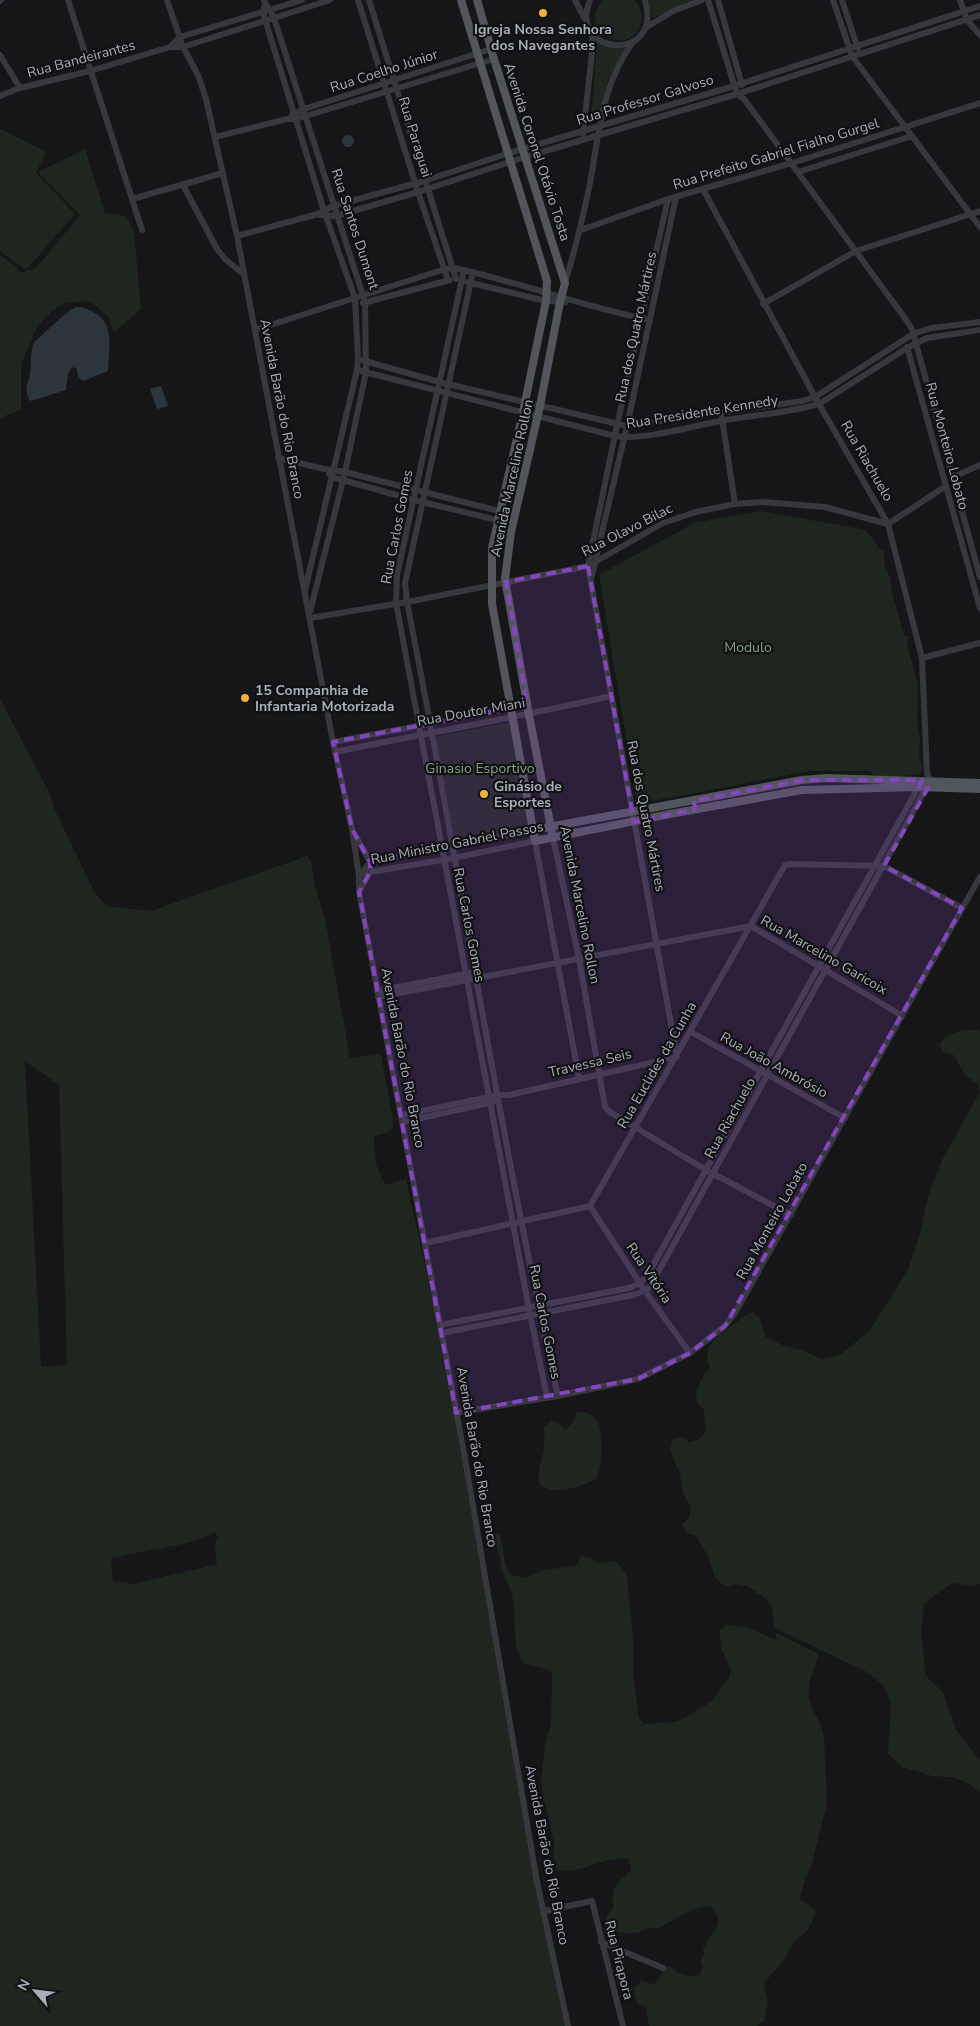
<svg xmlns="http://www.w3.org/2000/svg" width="980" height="2026" font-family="'Nunito Sans',sans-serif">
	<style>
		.green { fill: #1e261f; fill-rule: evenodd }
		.water { fill: #2c353c }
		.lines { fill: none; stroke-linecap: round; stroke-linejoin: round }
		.minor { stroke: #37383d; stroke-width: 6 }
		.major { stroke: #53555c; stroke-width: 8 }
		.marked { fill: #8446be; fill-opacity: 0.2; stroke: #8446be; stroke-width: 4; stroke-dasharray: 10 6; stroke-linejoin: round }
		.poi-dot { fill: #f2b134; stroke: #111113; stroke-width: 2 }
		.labels { text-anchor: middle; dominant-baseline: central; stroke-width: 4.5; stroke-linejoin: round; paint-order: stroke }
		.poi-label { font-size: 14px; font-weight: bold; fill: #a8adb8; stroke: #111113; text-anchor: start }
		.street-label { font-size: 14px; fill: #a8adb8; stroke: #111113 }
		.park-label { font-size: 14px; fill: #7fa381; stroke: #111113 }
	</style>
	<rect width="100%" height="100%" fill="#161618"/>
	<g class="green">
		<path d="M603,0H634C640,6 643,13 641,22C634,60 573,32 603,0Z"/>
		<polygon points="647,0 692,0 653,18"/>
		<polygon points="597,41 610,46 625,47 608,80 600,121 591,120"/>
		<polygon points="0,129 46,152 36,173 75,214 26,270 0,251"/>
		<polygon points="85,149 105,213 126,216 134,232 141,309 114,332 107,315 89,301 64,303 52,311 37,327 21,364 21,409 0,418 0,255 15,266 21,273 37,267 80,215 38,172"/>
		<path d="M761,511L866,530L880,549L884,551L885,567L890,577L892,593L904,636H908L907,645L918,685L917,723L920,737L919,757L923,766L919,775C914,775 880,777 877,776C873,775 873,774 871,771H809L637,804L599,575L694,523Z"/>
		<path d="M0,699L49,792L54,808L94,891L106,906L151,911L307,856L311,861L316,890L325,919L350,1058L381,1054L394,1125L390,1131L374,1136L376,1164L385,1185L406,1179L438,1324L536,1884L567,2026H0ZM25,1061L59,1085L67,1365L41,1367ZM214,1533L218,1536L215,1545L217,1564L134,1584L113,1581L111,1558L188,1543Z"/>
		<polygon points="513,722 529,828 455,843 433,737"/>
		<path d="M963,1030H977L980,1032V1584L972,1586L952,1583L924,1603L921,1632L926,1676L943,1692L956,1730L980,1760V1793L969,1783L951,1777L932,1776L902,1767L888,1753L891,1703L883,1685L867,1672L775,1628L772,1609L768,1600L747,1586L737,1584L728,1586L721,1584L715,1577L707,1554L696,1536L686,1533L683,1524L689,1517L691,1508L683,1493L680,1474L670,1450L672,1439L682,1437L690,1442L699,1439L706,1432L704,1410L697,1403L696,1393L703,1375L710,1368C708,1362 706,1355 709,1348C713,1337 741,1318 752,1312L760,1318L766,1337L782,1345L801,1350L821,1359L840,1355L870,1330L908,1270L920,1233L928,1196L942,1160L980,1092L977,1083C963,1076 961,1068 954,1055L944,1053L939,1045L945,1037Z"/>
		<path d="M586,1412C592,1415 597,1418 599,1425C603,1433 602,1470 597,1477C590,1486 546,1497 540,1484C536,1473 543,1457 544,1446C545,1440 544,1433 544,1427L552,1420L566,1429L573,1422L576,1413Z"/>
		<path d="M494,1532L499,1534C505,1548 502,1562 511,1575L525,1578L543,1570L575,1566L578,1564L579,1559L582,1556L592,1558L597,1563L616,1561L627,1575L634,1649L633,1668L635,1690L639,1718L644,1724L677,1722L711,1702L729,1678L731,1669L722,1651L719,1631L726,1625C737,1625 748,1627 758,1632C765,1635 768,1638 776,1639V1633L819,1654C816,1665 810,1676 809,1688C806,1705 821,1720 824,1736L827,1803L812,1864L804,1882L800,1899L816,1911L809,1929L794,1942L785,1959L764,1983L768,2002L764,2021L757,2026H649L646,2006L637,2004L633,1987L641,1982L640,1979L654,1985L656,1983L665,1967L669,1965C678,1974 686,1978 699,1975L703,1967L701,1962L704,1954L703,1949L718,1924C718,1921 718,1916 716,1913C707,1894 673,1922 661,1927C656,1929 651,1927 646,1929C642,1930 639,1933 635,1933C621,1935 607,1930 606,1916L613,1909C612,1886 614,1886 631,1870L628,1858C621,1859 611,1859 604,1861C589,1866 573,1873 557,1870L553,1861L554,1844L549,1818L544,1802L541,1781L545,1746L551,1724L552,1673L543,1668L524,1664C509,1642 519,1616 511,1592C509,1584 504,1578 502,1570C500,1565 501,1560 499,1555C497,1547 493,1540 494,1532Z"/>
	</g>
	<g class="water">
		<circle cx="348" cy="141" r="6"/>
		<path d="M77,307C84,307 89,310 95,313C115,324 109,351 108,371L83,381L78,377L77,369L72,367L68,374L66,390L31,401L28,398L26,386C34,373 28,357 34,342L70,310Z"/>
		<polygon points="161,386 168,406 157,409 150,389"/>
	</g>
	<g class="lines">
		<g class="minor">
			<polyline points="68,0 142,230"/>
			<polyline points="167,0 183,47 198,75 206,99 237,236 333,742 352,829 359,876 359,892 464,1453 537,1882 568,2026"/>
			<path d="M264,0C266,7 272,11 274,18L365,302L366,372L345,472L310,612"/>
			<polyline points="358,0 418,192 448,280"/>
			<polyline points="369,0 456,279"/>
			<polyline points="575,0 585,19"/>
			<path d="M590,0C567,56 664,64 645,0"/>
			<polyline points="708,0 737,94 744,99 907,321 912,329 980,577"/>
			<polyline points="718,0 742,85"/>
			<polyline points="833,0 852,56 980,227"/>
			<polyline points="842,0 858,49"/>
			<polyline points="960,0 967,20 980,35"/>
			<polyline points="0,1 1,0"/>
			<polyline points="265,4 263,13 324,211 355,298 358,359 357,370 305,590"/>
			<polyline points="647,27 673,11 702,0"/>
			<polyline points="170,47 180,37 302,0"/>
			<polyline points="0,55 20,88"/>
			<polyline points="0,96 20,88 90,71 170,47 183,47 330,0"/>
			<polyline points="292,115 304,109 491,49"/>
			<polyline points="583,134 592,53 592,34"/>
			<polyline points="215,137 287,119 296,119 494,59"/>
			<polyline points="798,172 912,136"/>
			<polyline points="183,185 217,249 225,259 242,273"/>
			<polyline points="132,199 223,173"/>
			<polyline points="319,215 336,216 418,192 525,157 737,94 980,15"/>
			<polyline points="581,230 668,199 792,163 980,103"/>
			<polyline points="237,236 318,214 333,206 424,181 509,153 734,86 980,6"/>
			<polyline points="464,270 397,575 396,603 529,1309 547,1397"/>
			<path d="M473,272L405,583L407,602C459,866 499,1133 558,1396"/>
			<polyline points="467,282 546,301 565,302"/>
			<path d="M565,283C575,250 583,217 590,183C599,134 602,83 633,42"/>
			<polyline points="363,303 450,280"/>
			<polyline points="763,304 856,251 980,211"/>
			<path d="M255,330L445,269L454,268C520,282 583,307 650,320"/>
			<polyline points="907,347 980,608"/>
			<polyline points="358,359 439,382 627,426 802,401 815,397 913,334 931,328 980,322"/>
			<path d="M357,370L615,436C642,441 692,426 721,421C754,415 787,413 819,404L907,348L927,338L980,330"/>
			<polyline points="722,418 735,504"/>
			<polyline points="278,458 324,469 345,472 515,515"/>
			<polyline points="329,474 332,477 414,500 513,524"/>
			<polyline points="953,477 980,465"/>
			<polyline points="591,579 627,426 676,197"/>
			<polyline points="310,618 407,602 588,566 663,523 696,512 735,504 763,502 825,507 888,524 946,486"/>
			<polyline points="922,658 980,643"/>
			<polyline points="333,742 527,705"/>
			<path d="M335,752C427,733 519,717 611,696"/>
			<polyline points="355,835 370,862 370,872 359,891"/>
			<polyline points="553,838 579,959 605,1107 610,1112 706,1170 791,1215"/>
			<polyline points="360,875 370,862 533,830"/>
			<polyline points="359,876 370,872 454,858 535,841 579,1078"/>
			<polyline points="377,991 476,972"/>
			<polyline points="378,997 751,926 901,1015"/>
			<polyline points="691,1032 845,1118"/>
			<polyline points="402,1115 498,1095 509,1095 677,1057 588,566 617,425 668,199"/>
			<polyline points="403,1122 494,1102"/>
			<polyline points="590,1206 645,1291 690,1353"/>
			<polyline points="425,1243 590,1206 785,865 790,864 884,866 962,908"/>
			<polyline points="440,1325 629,1288 640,1283 647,1276 920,784"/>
			<polyline points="442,1333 633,1295 645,1291 650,1287 930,781 927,773 922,658 888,524 815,397 703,189"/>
			<path d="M456,1413L558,1396L638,1379L690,1353L725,1326L735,1313C818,1168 898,1022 980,877"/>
			<polyline points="544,1911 592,1901 623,2026"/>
			<polyline points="601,1942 663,1968"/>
		</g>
		<g class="major">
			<polyline points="461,0 547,281 546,301 523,412 492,548 492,604 535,841 670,814 802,790 919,787 980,789"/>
			<polyline points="477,0 494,59 565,283 560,302 540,406 511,532 505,579 529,715 553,838"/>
			<polyline points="533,830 802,780 827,778 980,783"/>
		</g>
	</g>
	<path class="marked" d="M588,566L634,822L695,809L694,801L802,780H922L919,787L928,788L884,866L962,908L725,1326L690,1353L638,1379L456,1413L359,892L370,872V862L352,829L333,742L527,705L506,582Z"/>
	<g class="poi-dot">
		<circle cx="543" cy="13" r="5"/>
		<circle cx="245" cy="698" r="5"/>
		<circle cx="484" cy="794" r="5"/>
	</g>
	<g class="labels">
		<g class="poi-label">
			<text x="543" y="29" text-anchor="middle">Igreja Nossa Senhora<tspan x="543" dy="16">dos Navegantes</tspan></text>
			<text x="255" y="690">15 Companhia de<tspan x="255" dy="16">Infantaria Motorizada</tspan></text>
			<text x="494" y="786">Ginásio de<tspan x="494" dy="16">Esportes</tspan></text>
		</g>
		<g class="street-label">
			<text transform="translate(81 59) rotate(-15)">Rua Bandeirantes</text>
			<text transform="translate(384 71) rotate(-18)">Rua Coelho Júnior</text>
			<text transform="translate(645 100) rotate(-17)">Rua Professor Galvoso</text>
			<text transform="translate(415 137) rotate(73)">Rua Paraguai</text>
			<text transform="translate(537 152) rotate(72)">Avenida Coronel Otávio Tosta</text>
			<text transform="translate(776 154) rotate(-17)">Rua Prefeito Gabriel Fialho Gurgel</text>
			<text transform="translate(355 229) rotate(72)">Rua Santos Dumont</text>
			<text transform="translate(636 327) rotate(-78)">Rua dos Quatro Mártires</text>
			<text transform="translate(282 409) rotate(79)">Avenida Barão do Rio Branco</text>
			<text transform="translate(702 412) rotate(-9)">Rua Presidente Kennedy</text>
			<text transform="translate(947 446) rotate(75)">Rua Monteiro Lobato</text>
			<text transform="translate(867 461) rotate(60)">Rua Riachuelo</text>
			<text transform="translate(512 478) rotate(-78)">Avenida Marcelino Rollon</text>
			<text transform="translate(397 527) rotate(-79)">Rua Carlos Gomes</text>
			<text transform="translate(627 530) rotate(-27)">Rua Olavo Bilac</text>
			<text transform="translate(471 712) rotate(-10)">Rua Doutor Miani</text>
			<text transform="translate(646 816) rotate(79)">Rua dos Quatro Mártires</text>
			<text transform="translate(457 843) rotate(-11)">Rua Ministro Gabriel Passos</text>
			<text transform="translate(580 905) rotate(79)">Avenida Marcelino Rollon</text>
			<text transform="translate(469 925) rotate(79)">Rua Carlos Gomes</text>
			<text transform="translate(824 955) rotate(30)">Rua Marcelino Garicoix</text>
			<text transform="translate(403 1058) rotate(79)">Avenida Barão do Rio Branco</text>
			<text transform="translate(590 1063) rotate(-13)">Travessa Seis</text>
			<text transform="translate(657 1065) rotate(-60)">Rua Euclides da Cunha</text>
			<text transform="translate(774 1065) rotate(29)">Rua João Ambrósio</text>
			<text transform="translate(730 1118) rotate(-61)">Rua Riachuelo</text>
			<text transform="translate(772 1221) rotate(-61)">Rua Monteiro Lobato</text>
			<text transform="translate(649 1273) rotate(56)">Rua Vitória</text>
			<text transform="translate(545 1322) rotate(79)">Rua Carlos Gomes</text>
			<text transform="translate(477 1457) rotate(80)">Avenida Barão do Rio Branco</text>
			<text transform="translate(547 1855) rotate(79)">Avenida Barão do Rio Branco</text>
			<text transform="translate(619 1960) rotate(76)">Rua Pirapora</text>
		</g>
		<g class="park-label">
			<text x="748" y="647">Modulo</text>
			<text x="480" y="768">Ginasio Esportivo</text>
		</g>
	</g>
	<g transform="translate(35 1991) rotate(298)" stroke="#111113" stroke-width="4" paint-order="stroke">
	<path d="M0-4L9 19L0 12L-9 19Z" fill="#a8adb8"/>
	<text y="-8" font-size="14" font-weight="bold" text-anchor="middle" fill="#a8adb8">N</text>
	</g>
</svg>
